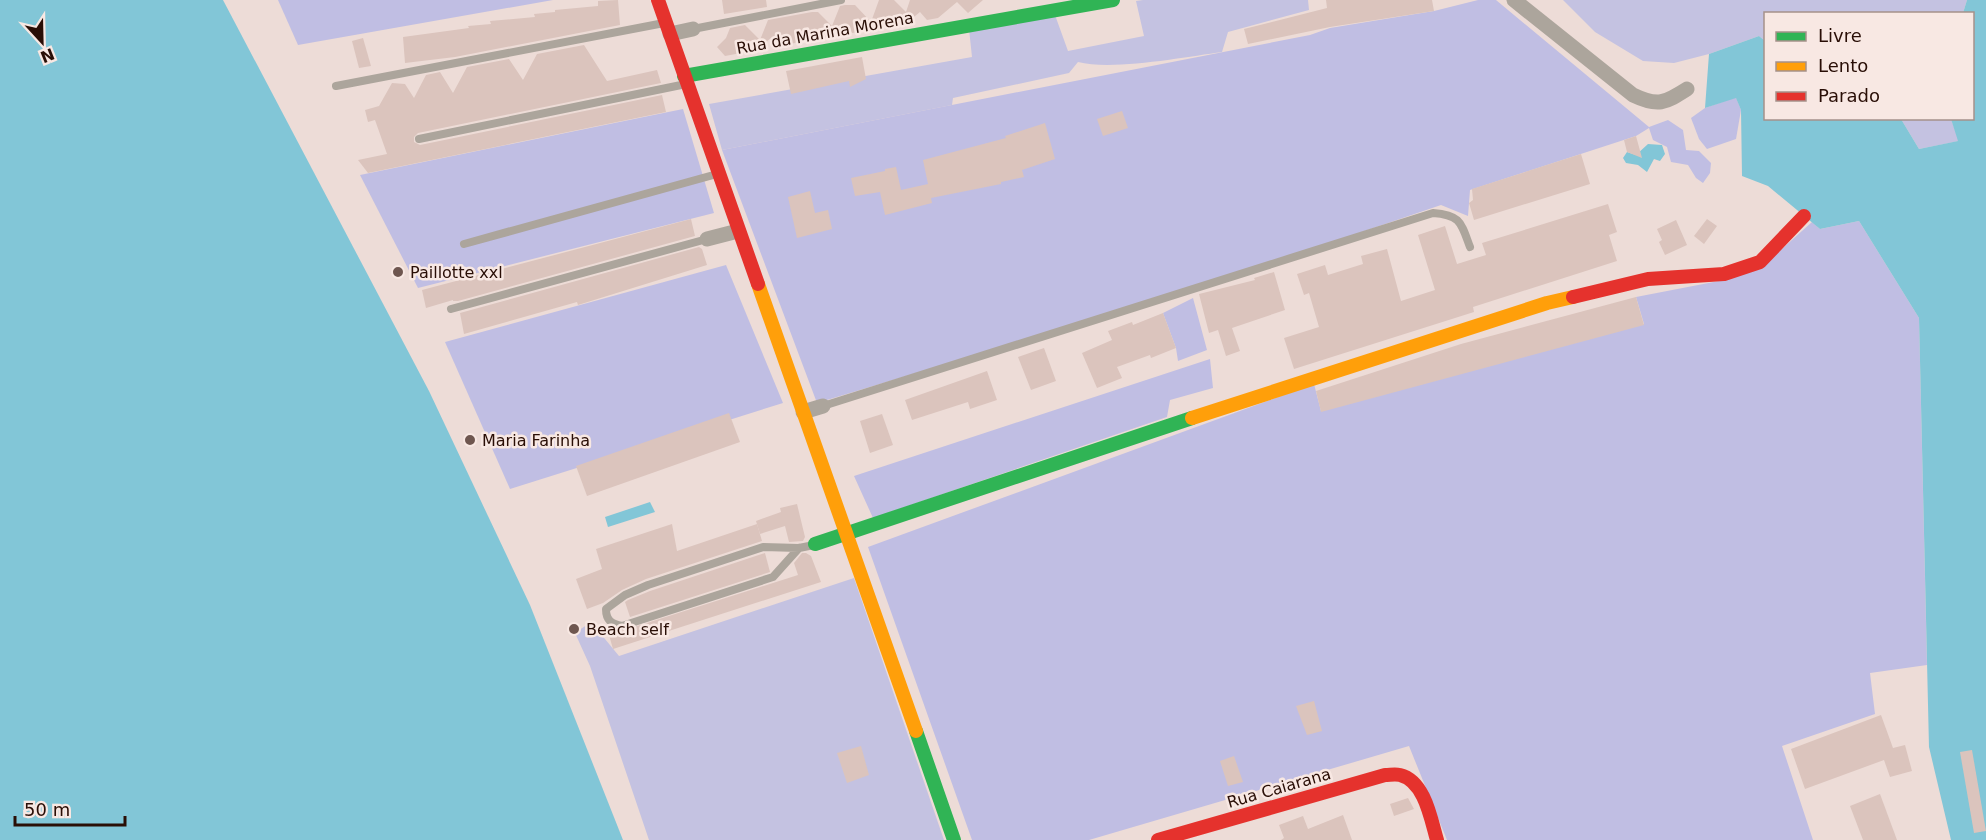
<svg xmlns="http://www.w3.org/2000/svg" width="1986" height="840" font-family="'DejaVu Sans',sans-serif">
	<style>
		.green { fill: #c4c2e1 }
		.forest { fill: #c0bee3 }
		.water { fill: #82c6d7 }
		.building { fill: #dbc4bd }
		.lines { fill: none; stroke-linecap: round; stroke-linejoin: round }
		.lane { stroke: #aca59c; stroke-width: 8 }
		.street { stroke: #aca59c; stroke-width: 15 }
		.fast { stroke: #30b455; stroke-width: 14 }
		.slow { stroke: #ff9f0a; stroke-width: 14 }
		.jam { stroke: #e5322d; stroke-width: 14 }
		.poi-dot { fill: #6e564f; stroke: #f8e8e3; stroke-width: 2 }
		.labels { text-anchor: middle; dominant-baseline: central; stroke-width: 5; stroke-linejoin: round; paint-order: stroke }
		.street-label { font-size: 16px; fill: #290e06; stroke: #f8e8e3 }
		.poi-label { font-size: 16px; fill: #290e06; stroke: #f8e8e3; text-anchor: start }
	</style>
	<rect width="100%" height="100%" fill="#eddcd7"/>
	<g class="green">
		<path d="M1143,0H1308L1309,10L1228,32L1222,52C1185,57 1112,71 1078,62L1069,73L953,98L952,105L722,150L709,104L972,57L969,29L1055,15L1068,51L1144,36L1136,1Z"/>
		<polygon points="1563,0 1967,0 1963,13 1766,14 1765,41 1759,36 1709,54 1674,63 1643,61 1595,32"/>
		<polygon points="1901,119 1951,119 1959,141 1919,149"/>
		<polygon points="854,578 944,840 649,840 590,666 575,633 591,622 619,656"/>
	</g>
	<g class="forest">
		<polygon points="278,0 553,0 298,45"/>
		<polygon points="1478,0 1496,0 1649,127 1668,120 1683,130 1686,150 1699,151 1711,163 1710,173 1703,183 1696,178 1688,165 1671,162 1667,147 1653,140 1649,128 1636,136 1470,190 1468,216 1441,205 1191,290 817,403 722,150 1310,35 1330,28 1434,11"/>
		<polygon points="1736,97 1741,110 1736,139 1707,149 1699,139 1691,118 1705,108"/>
		<polygon points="683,109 714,213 418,288 360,175"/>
		<polygon points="1859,221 1919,318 1927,665 1870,673 1875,714 1782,746 1813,840 1447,840 1409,746 1089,840 972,840 868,547 1314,384 1321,411 1644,324 1636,297 1724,280 1765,264 1812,222 1820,229"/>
		<polygon points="726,265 783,403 510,489 445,342"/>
		<polygon points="1193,298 1207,350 1178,361 1176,348 1163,313"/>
		<polygon points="1210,359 1213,388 1170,400 1167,417 873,518 854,476"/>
	</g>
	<g class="water">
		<polygon points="0,0 223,0 429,391 530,605 623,840 0,840"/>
		<polygon points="1967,0 1986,0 1986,840 1951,840 1929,747 1919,318 1859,221 1820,229 1768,186 1742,176 1741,110 1736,98 1705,108 1709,54 1759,36 1765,41 1766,118 1901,119 1919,149 1958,141 1951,119 1972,118 1972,14 1963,13"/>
		<polygon points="1648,144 1662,145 1665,154 1660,161 1654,159 1647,172 1638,165 1626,163 1623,158 1627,152 1636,155"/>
		<polygon points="650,502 655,512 608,527 605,517"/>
	</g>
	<g class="building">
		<polygon points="618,0 620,25 455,57 405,63 403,37 469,28 468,26 491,24 490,21 535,17 534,14 555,12 555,10 598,6 598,1"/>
		<polygon points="722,0 766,0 767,7 724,14"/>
		<polygon points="879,0 894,0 906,12 910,0 983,0 968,13 957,2 938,18 927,20 920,12 905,24 891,26 882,17 865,31 852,33 844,24 829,37 815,40 808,32 795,43 780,46 772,37 757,50 725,56 717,47 726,38 730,28 745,25 760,40 768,20 812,12 818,12 832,26 840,6 845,5 855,5 871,22"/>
		<polygon points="1326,0 1432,0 1434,11 1330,27 1248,44 1244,29 1327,8"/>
		<polygon points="363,38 371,66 359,68 352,41"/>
		<polygon points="584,45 607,81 657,70 661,83 418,133 414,137 414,142 420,145 662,95 666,112 368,173 358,160 387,154 375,120 368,122 365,110 379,106 392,83 405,84 414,98 426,75 440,72 453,93 467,67 509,59 523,80 537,54"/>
		<polygon points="862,57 866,79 850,87 849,81 791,94 786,71"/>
		<polygon points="1122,111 1128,128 1103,136 1097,119"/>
		<polygon points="1045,123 1055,159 1022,170 1024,177 1001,182 1001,184 931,198 932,203 885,215 880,192 855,196 851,178 885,171 885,169 896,167 901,190 928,184 923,160 1006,138 1005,136"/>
		<polygon points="1636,136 1642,158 1627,152 1624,140"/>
		<polygon points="1581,154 1590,184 1474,220 1469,203 1473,200 1472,189"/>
		<polygon points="810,191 815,213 828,210 832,229 797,238 788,197"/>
		<polygon points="1608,204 1617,232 1609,235 1617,261 1473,307 1474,312 1294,369 1284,338 1319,327 1309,293 1304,295 1297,274 1325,265 1328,275 1363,264 1361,256 1387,249 1401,301 1435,290 1418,235 1445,226 1457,264 1486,255 1482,243"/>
		<polygon points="691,219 695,236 458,301 453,301 453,300 426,308 422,290"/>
		<polygon points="1707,219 1717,226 1704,244 1694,236"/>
		<polygon points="1676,220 1687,245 1665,255 1659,242 1662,240 1657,229"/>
		<polygon points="699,247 702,249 707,265 578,305 577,302 464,334 460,313"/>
		<polygon points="1274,272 1285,310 1232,328 1240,351 1226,356 1218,330 1209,333 1199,294 1255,280 1254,278"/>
		<polygon points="1636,297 1644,325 1321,412 1316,391 1461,344"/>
		<polygon points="1163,313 1176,348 1151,358 1150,355 1117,367 1122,378 1097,388 1082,353 1112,340 1108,331 1132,322 1133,325"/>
		<polygon points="1044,348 1056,381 1031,390 1018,357"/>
		<polygon points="987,371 997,400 970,409 968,402 912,420 905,400"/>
		<polygon points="729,413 740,442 587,496 576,466"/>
		<polygon points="882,414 893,445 870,453 860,421"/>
		<polygon points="797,504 805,537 803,541 789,542 785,526 760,534 756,521 781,512 780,508"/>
		<polygon points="672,524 677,551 757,524 762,541 646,579 622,590 603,603 587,609 576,579 602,569 596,549"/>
		<polygon points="765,553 770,572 630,617 625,602 628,600 650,591"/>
		<polygon points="802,553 806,553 811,556 821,582 613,649 609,635 798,575 794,563"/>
		<polygon points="1314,701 1322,731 1307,735 1296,706"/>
		<polygon points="1881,715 1893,748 1905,745 1912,771 1890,777 1884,760 1805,789 1791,749"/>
		<polygon points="861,746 869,775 847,783 837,753"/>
		<polygon points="1972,750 1986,831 1974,833 1960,752"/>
		<polygon points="1234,756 1243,782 1228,786 1220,761"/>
		<polygon points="1880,794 1897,840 1863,840 1850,806"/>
		<polygon points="1408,798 1414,809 1394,816 1390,804"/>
		<polygon points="1343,815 1352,840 1281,840 1284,838 1279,825 1303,816 1308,829"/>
	</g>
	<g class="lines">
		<g class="lane">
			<polyline points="693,29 841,0"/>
			<polyline points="336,86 664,23"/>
			<polyline points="419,139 686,84"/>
			<polyline points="464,244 717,174"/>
			<polyline points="451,309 707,239"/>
			<path d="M823,406L1433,213C1461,215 1461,223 1470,247"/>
			<path d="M799,548L773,577L622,626C611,624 606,620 606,609L625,595L648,585L763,547L799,548L814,545"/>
		</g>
		<g class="street">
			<path d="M1514,0L1633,95C1658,107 1665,103 1687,89"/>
			<polyline points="670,34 693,29"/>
			<polyline points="707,239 738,231"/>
			<polyline points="803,412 823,406"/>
		</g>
		<g class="fast">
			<polyline points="684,76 1113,0"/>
			<polyline points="815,544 1192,418"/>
			<polyline points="916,731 954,840"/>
		</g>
		<g class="slow">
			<polyline points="758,284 916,731"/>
			<polyline points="1192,418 1547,303 1573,297"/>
		</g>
		<g class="jam">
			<polyline points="658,0 758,284"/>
			<polyline points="1573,297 1648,279 1724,274 1760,262 1804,216"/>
			<path d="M1158,840L1385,775C1390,775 1395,774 1400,775C1425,781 1431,820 1437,840"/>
		</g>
	</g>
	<g class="poi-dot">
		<circle cx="398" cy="272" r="6"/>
		<circle cx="470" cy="440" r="6"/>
		<circle cx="574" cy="629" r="6"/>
	</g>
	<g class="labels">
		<g class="street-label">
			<text transform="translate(825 33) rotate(-10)">Rua da Marina Morena</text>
			<text transform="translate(1279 788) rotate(-16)">Rua Caiarana</text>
		</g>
		<g class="poi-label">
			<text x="410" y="272">Paillotte xxl</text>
			<text x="482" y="440">Maria Farinha</text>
			<text x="586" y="629">Beach self</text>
		</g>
	</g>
	<rect x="1764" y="12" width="210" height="108" fill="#f8e8e3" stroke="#a5918b" stroke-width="1.5"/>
	<rect x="1776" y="32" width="30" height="9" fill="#30b455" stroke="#a5918b" stroke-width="1.5"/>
	<text x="1818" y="42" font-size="18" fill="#290e06">Livre</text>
	<rect x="1776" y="62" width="30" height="9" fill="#ff9f0a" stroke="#a5918b" stroke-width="1.5"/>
	<text x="1818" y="72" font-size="18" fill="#290e06">Lento</text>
	<rect x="1776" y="92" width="30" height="9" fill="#e5322d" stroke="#a5918b" stroke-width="1.5"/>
	<text x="1818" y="102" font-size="18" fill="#290e06">Parado</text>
	<g transform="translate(42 42) rotate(158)" stroke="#f8e8e3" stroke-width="4.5" paint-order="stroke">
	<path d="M0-4.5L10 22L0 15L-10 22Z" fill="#290e06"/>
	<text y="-9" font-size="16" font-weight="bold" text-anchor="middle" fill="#290e06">N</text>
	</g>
	<path d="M15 816v9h110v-9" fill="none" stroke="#290e06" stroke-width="3"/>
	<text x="24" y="816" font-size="18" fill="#290e06" stroke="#f8e8e3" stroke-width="4.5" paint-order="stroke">50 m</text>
</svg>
